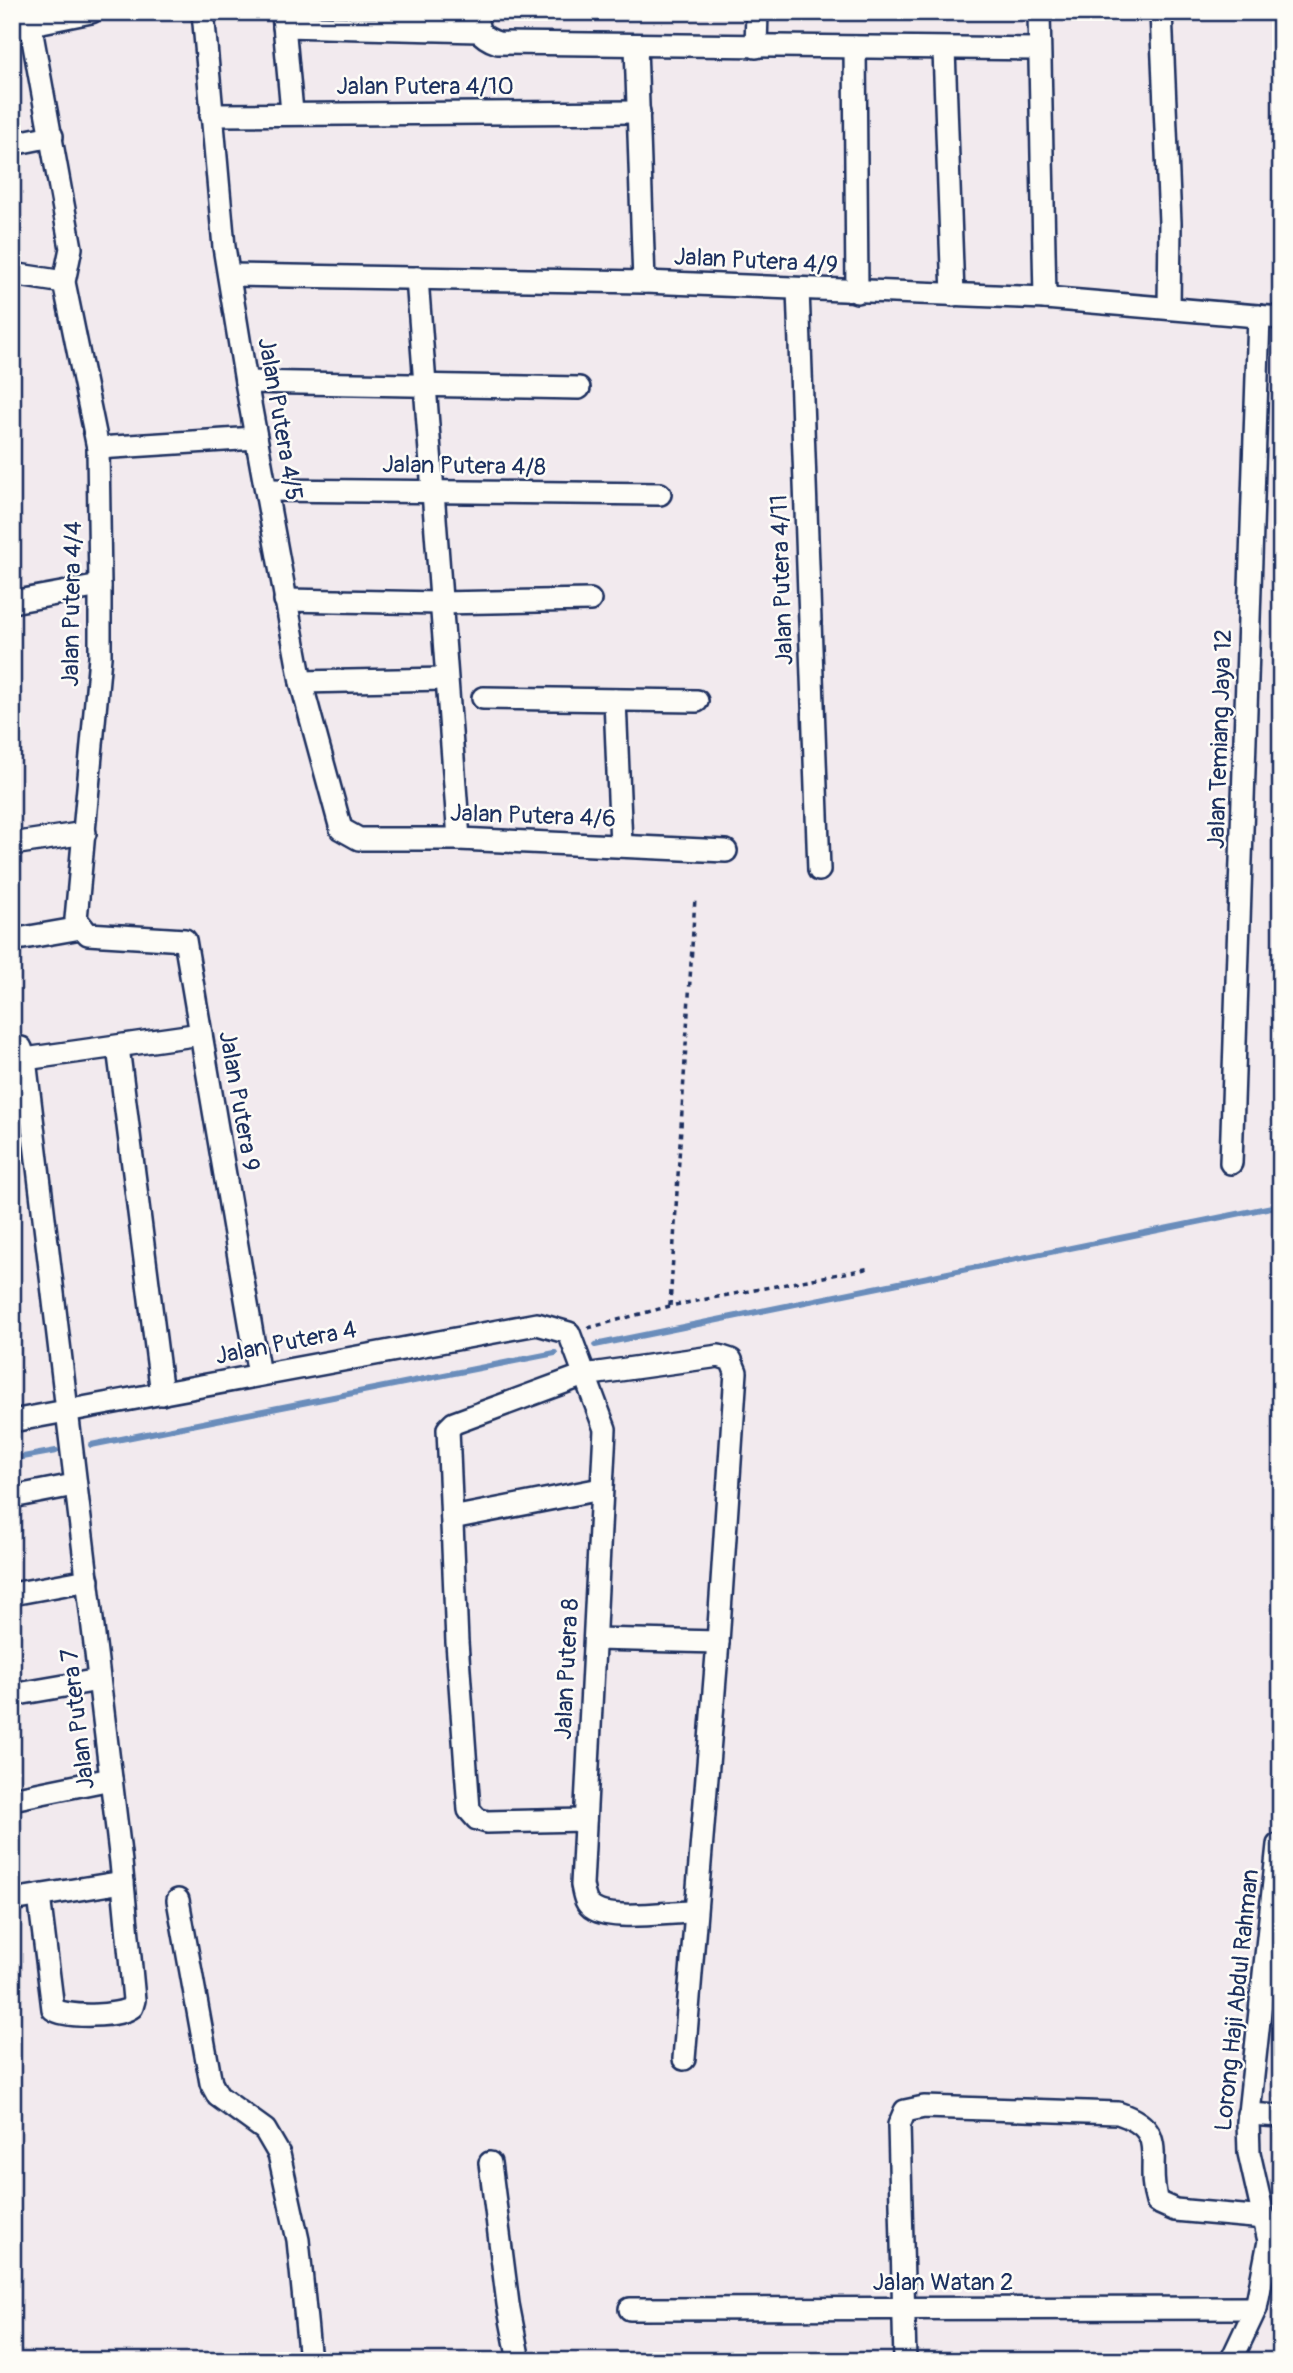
<svg xmlns="http://www.w3.org/2000/svg" width="1293" height="2373" font-family="Pangolin,sans-serif">
	<style>
		.lines { fill: none; stroke-linecap: round; stroke-linejoin: round }
		.stream { stroke: #6a8dbb; stroke-width: 6 }
		.minor-casing { stroke: #1b2f5e; stroke-width: 26 }
		.path { stroke: #1b2f5e; stroke-width: 3.5; stroke-dasharray: 5 5; stroke-linecap: butt }
		.minor { stroke: #fdfcf7; stroke-width: 21 }
		.labels { text-anchor: middle; dominant-baseline: central; stroke-width: 5; stroke-linejoin: round; paint-order: stroke }
		.street-label { font-size: 24px; fill: #1b2f5e; stroke: #fdfcf7 }
	</style>
	<rect width="100%" height="100%" fill="#f2eaee"/>
	<filter id="ink" filterUnits="userSpaceOnUse"><feTurbulence type="fractalNoise" baseFrequency=".0143" numOctaves="2"/><feDisplacementMap in="SourceGraphic" scale="14" xChannelSelector="R" yChannelSelector="G"/><feConvolveMatrix kernelMatrix="1 2 1 2 8 2 1 2 1" color-interpolation-filters="sRGB"/></filter>
	<g filter="url(#ink)">
		<g class="lines">
			<g class="stream">
				<polyline points="595,1345 1281,1205"/>
				<polyline points="91,1445 555,1353"/>
				<polyline points="12,1459 56,1451"/>
			</g>
			<g class="minor-casing">
				<g id="minor">
					<polyline points="28,12 71,248 64,282 98,448 100,586 100,657 76,919 88,934 185,940 259,1375"/>
					<polyline points="203,12 224,247 246,382 301,682 341,829 359,839 459,839 726,851"/>
					<path d="M477,12C476,30 480,37 498,43L1039,49"/>
					<polyline points="1039,12 1045,298"/>
					<polyline points="1161,12 1170,223 1169,308"/>
					<polyline points="283,14 292,112"/>
					<polyline points="284,26 478,31"/>
					<polyline points="12,28 91,12"/>
					<polyline points="636,46 644,282"/>
					<polyline points="756,47 757,12"/>
					<polyline points="855,47 857,292"/>
					<polyline points="944,50 953,295"/>
					<polyline points="211,115 639,112"/>
					<polyline points="12,144 52,136"/>
					<polyline points="12,274 64,282"/>
					<polyline points="229,275 644,282 1045,298 1281,318"/>
					<polyline points="417,278 459,839"/>
					<polyline points="798,289 819,870"/>
					<polyline points="246,382 579,388"/>
					<polyline points="98,448 256,438"/>
					<polyline points="267,490 660,494"/>
					<polyline points="285,600 439,603 590,600"/>
					<polyline points="12,602 100,586"/>
					<polyline points="301,682 445,679"/>
					<polyline points="483,698 697,701"/>
					<polyline points="615,700 621,845"/>
					<polyline points="12,844 85,833"/>
					<polyline points="12,940 81,928"/>
					<path d="M12,1046L21,1048L25,1059L121,1862L134,2000L132,2007C120,2017 66,2018 53,2009L39,1896"/>
					<polyline points="118,1047 162,1394"/>
					<polyline points="25,1059 201,1034"/>
					<polyline points="1231,1163 1259,316"/>
					<path d="M12,1421L537,1324L569,1333L605,1429L582,1885C584,1895 585,1904 594,1909C613,1921 671,1912 694,1912"/>
					<polyline points="12,1497 74,1485"/>
					<polyline points="452,1518 601,1489"/>
					<polyline points="12,1594 88,1580"/>
					<polyline points="595,1639 718,1642"/>
					<polyline points="12,1695 99,1680"/>
					<polyline points="12,1799 111,1779"/>
					<polyline points="585,1820 487,1822 477,1819 469,1810 457,1642 448,1429 454,1423 584,1375 719,1356 731,1360 736,1372 718,1642 684,2059"/>
					<polyline points="12,1900 123,1882"/>
					<polyline points="178,1900 211,2083 218,2096 265,2130 279,2154 298,2240 310,2361"/>
					<polyline points="1248,2114 1281,2116"/>
					<polyline points="490,2163 508,2304 519,2361"/>
					<polyline points="630,2309 1256,2308"/>
					<path d="M905,2361L899,2125L905,2111L924,2107L1118,2113C1172,2131 1144,2160 1157,2202L1175,2210L1265,2218"/>
					<polyline points="1231,2361 1256,2308 1269,2241 1249,2153 1248,2122 1278,1845"/>
				</g>
			</g>
			<g class="path">
				<polyline points="670,1306 695,898"/>
				<polyline points="588,1328 670,1306 871,1268"/>
			</g>
			<use href="#minor" class="minor"/>
		</g>
	</g>
	<g class="labels">
		<g class="street-label">
			<text x="425" y="86">Jalan Putera 4/10</text>
			<text transform="translate(756 261) rotate(3)">Jalan Putera 4/9</text>
			<text transform="translate(280 419) rotate(80)">Jalan Putera 4/5</text>
			<text transform="translate(464 466) rotate(1)">Jalan Putera 4/8</text>
			<text transform="translate(782 580) rotate(-92)">Jalan Putera 4/11</text>
			<text transform="translate(72 604) rotate(-89)">Jalan Putera 4/4</text>
			<text transform="translate(1220 739) rotate(-88)">Jalan Temiang Jaya 12</text>
			<text transform="translate(533 816) rotate(2)">Jalan Putera 4/6</text>
			<text transform="translate(239 1101) rotate(80)">Jalan Putera 9</text>
			<text transform="translate(286 1343) rotate(-11)">Jalan Putera 4</text>
			<text transform="translate(567 1669) rotate(-87)">Jalan Putera 8</text>
			<text transform="translate(78 1719) rotate(-97)">Jalan Putera 7</text>
			<text transform="translate(1237 2000) rotate(-84)">Lorong Haji Abdul Rahman</text>
			<text x="943" y="2282">Jalan Watan 2</text>
		</g>
	</g>
	<rect width="1293" height="2373" fill="none" stroke="#fdfcf7" stroke-width="42"/>
	<rect x="21" y="21" width="1251" height="2331" fill="none" stroke="#1b2f5e" stroke-width="2.5" filter="url(#ink)"/>
</svg>
